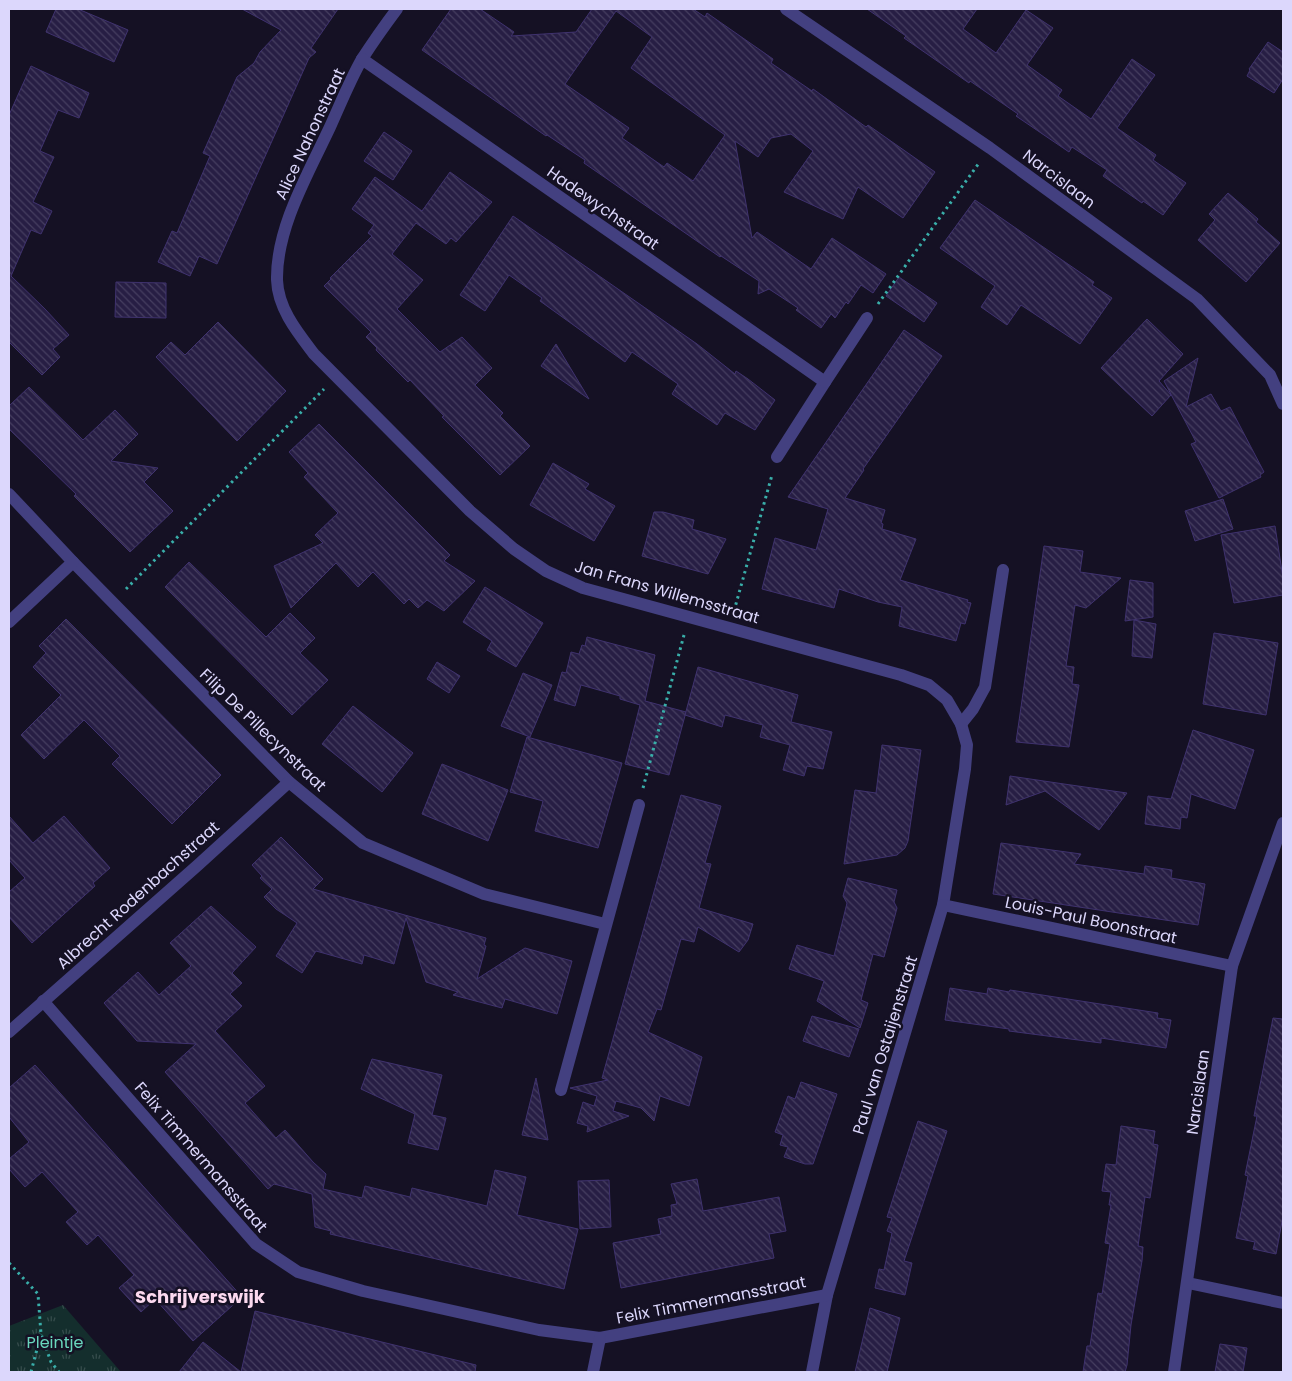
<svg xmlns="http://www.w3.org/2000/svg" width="1292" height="1381" font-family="Poppins,sans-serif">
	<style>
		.grass { fill: url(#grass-tufts) }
		.building { fill: url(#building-back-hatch); stroke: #3f326e; fill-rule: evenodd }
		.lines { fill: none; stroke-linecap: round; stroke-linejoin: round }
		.path { stroke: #39aea9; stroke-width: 3; stroke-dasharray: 2.5 4; stroke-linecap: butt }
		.street { stroke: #434080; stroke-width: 12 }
		.labels { text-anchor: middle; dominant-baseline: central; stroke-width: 5; stroke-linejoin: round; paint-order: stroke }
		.street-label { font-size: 16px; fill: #dcd7fc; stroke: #151124 }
		.park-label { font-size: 16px; fill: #69d6bd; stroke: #151124 }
		.neighbourhood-label { font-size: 18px; font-weight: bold; fill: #fcd9ef; stroke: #151124 }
	</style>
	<defs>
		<pattern id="grass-tufts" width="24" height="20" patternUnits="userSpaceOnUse" patternTransform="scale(1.25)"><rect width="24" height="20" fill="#142e2d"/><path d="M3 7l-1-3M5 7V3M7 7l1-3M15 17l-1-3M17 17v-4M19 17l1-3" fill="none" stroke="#364c4c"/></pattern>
		<pattern id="building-back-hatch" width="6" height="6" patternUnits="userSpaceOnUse" patternTransform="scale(1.25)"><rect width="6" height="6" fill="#271e44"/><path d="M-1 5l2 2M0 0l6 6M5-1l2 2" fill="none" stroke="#463e60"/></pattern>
	</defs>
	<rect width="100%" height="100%" fill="#151124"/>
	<polygon class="grass" points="63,1305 121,1372 9,1372 9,1326"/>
	<g class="building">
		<polygon points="56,9 78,9 128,30 114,62 46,32"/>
		<polygon points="242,9 338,9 311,48 316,52 309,58 217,264 199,256 190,276 158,262 172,231 177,233 210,156 203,153 237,77 254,63 260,52 281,30"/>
		<path d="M451,9H480L514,32L511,36L576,32L592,9H693L705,17L707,13L773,59L771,63L812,91L813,89L866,127L868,125L935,172L903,218L858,187L843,219L784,192L813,151L791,134L771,138L758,157L735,141L752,238L757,232L811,269L832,238L886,274L873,293L861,285L848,304L846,302L835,318L831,314L821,328L796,310L798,308L769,289L758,294L759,281L721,256L720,257L584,163L585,160L547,135L546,136L422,50ZM616,11L652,37L631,68L725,135L693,181L667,163L664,167L622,138L629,128L565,84Z"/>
		<polygon points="867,9 977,9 963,29 996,53 1026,10 1053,28 1027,65 1062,90 1058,96 1091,119 1132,59 1155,75 1117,128 1156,155 1153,160 1186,183 1163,215 1143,201 1142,203 1103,176 1107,170 1072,147 1069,152 1016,116 1018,114 970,81 969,83 904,38 906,36"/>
		<polygon points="1268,42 1283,52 1283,79 1274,93 1247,76 1250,70 1249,69"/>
		<polygon points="31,66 89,93 79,118 58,110 40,151 54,157 33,202 52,211 41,234 31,230 11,276 45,309 69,335 53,349 60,357 42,375 9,342 9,115"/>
		<polygon points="384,132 412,151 393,180 364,161"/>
		<polygon points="450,172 492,202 456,242 451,238 446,244 416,223 392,254 423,280 397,309 440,352 462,337 492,368 475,385 503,413 500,416 530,446 500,475 442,417 444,416 410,380 408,382 376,350 377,348 366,337 371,332 324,286 331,279 330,278 372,236 368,233 374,225 352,209 375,177 422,211"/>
		<polygon points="1228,193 1258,219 1256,222 1280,243 1246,282 1198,240 1215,220 1209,214"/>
		<polygon points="975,200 1094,282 1092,285 1112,298 1080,344 1021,305 1007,325 981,307 995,286 940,248"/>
		<polygon points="513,216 697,344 735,374 736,371 748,379 775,400 755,430 725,413 717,425 672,394 678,384 632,352 625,362 540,301 542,298 509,275 485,311 460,295"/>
		<polygon points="899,277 937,303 924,322 886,296"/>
		<polygon points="116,282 166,283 166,318 115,317"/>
		<polygon points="1147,319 1183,354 1159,381 1171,395 1152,416 1101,368"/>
		<polygon points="218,322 286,391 237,441 156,357 171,342 185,355"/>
		<polygon points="904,330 942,356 863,469 864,470 845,498 885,510 881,523 883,524 882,529 916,539 900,580 968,600 967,602 971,603 965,624 961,623 956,641 899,626 902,607 878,602 839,589 834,608 762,589 775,538 816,550 828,509 788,497"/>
		<polygon points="556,344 589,399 541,366"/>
		<polygon points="1198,358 1186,407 1211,394 1221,411 1230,407 1264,472 1260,475 1261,477 1219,498 1191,444 1196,442 1164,381"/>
		<polygon points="29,387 83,440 115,410 138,434 111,461 158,468 144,482 173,511 130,552 74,496 76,494 9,429 9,406"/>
		<polygon points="319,424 450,555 444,561 475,581 444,611 427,600 418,608 409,599 404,604 373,572 358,587 336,563 291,608 274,566 323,543 315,535 338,513 304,477 308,473 289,452"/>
		<polygon points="553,463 589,484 585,489 615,506 594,541 530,505"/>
		<polygon points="1223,499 1233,529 1195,541 1185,511"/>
		<polygon points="654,512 663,512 694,520 692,529 726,539 708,574 642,556"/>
		<polygon points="1275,526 1283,578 1283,595 1234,603 1221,535"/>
		<polygon points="1044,546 1083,551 1080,572 1121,578 1086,608 1075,605 1066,666 1074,667 1072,684 1079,685 1069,747 1016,742"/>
		<polygon points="189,562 266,637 290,613 315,638 300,653 328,680 292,715 165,587"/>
		<polygon points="1130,580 1153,583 1153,617 1125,621"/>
		<polygon points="485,587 543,623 516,667 487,650 492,641 463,622"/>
		<polygon points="66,619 221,775 172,824 112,764 120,756 84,720 44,759 21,735 61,695 33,667 46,653 39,646"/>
		<polygon points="1134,620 1156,624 1152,658 1132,656"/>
		<polygon points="1214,633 1278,643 1266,715 1203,704"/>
		<polygon points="587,637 655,655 645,701 686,712 669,775 625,764 640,705 620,699 620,696 581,685 575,706 554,700 562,672 566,673 571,652 579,654 582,645 585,646"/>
		<polygon points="437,662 460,676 449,693 427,679"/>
		<polygon points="698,667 798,695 791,722 832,732 823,769 807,766 804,776 783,770 790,745 760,737 763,725 725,715 722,727 685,715"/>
		<polygon points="523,673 552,685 530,737 501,726"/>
		<polygon points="353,706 413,753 382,792 322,744"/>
		<polygon points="1193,730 1254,750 1235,809 1191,794 1187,818 1181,817 1180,829 1145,824 1148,796 1171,799"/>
		<polygon points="527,737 622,763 598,848 535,831 543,801 510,792"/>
		<polygon points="882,745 921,750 908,841 905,848 897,855 844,864 855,790 876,793"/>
		<polygon points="442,764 508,790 488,841 422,814"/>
		<polygon points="1010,776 1064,784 1127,793 1099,830 1045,791 1006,805"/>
		<polygon points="681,795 721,806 705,863 711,864 699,908 753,924 748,940 739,952 698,927 694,942 681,939 661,1010 657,1009 648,1032 702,1057 689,1106 660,1096 654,1121 641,1108 616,1101 613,1111 629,1116 587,1132 588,1126 577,1123 583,1102 594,1106 597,1096 570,1088 608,1080 602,1078"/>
		<polygon points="9,816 33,843 64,816 110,868 93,883 95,886 32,943 9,917 9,892 25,878 9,860"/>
		<polygon points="281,837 323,879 313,889 486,938 484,945 486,946 477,979 525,948 572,961 557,1014 505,999 502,1008 453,995 458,992 426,982 406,918 394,964 364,955 362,964 316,951 302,973 276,956 297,923 276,909 264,897 272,889 260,878 262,876 252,865"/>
		<polygon points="1001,843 1081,854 1074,864 1144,874 1145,866 1172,870 1171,878 1205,884 1198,925 993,894"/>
		<polygon points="848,878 897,890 894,902 897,908 884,957 873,954 861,1000 868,1003 860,1028 817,1001 824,981 789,969 797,945 834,956 847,903 843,896"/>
		<polygon points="211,906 256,947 232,973 242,983 230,994 242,1006 215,1031 265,1086 245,1103 276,1138 285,1130 313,1162 326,1174 323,1189 362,1198 365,1186 410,1197 412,1188 487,1206 495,1170 526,1177 517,1215 578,1229 564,1289 330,1234 331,1231 315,1227 312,1194 274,1184 268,1189 165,1072 196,1044 137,1041 104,1003 138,972 159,995 191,966 170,943"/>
		<polygon points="950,988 987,994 988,988 1009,992 1010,990 1158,1013 1157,1018 1171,1020 1166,1048 1101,1038 1101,1043 1009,1031 1009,1029 945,1020"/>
		<polygon points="812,1016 859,1029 849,1057 803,1041"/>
		<polygon points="1273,1018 1283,1019 1283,1216 1276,1254 1253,1249 1255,1242 1236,1238 1248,1176 1245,1175 1257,1116 1254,1116"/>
		<polygon points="372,1059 442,1075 432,1115 446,1118 438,1150 408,1143 415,1114 361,1089"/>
		<polygon points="35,1065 242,1297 193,1341 155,1299 141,1312 119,1288 134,1275 98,1235 87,1245 66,1222 78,1212 42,1172 25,1187 9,1169 9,1159 29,1142 9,1117 9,1088"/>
		<polygon points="536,1078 548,1140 522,1135"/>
		<polygon points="801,1082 837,1094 813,1164 805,1164 784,1157 788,1147 780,1145 783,1135 775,1132 788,1096 795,1099"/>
		<polygon points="918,1121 947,1131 904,1261 912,1263 905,1295 875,1288 879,1269 884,1270 892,1233 887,1231 892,1218 887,1217"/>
		<polygon points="1121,1126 1155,1131 1153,1144 1158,1145 1150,1198 1145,1197 1138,1246 1143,1247 1142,1261 1131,1325 1127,1365 1125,1372 1083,1372 1087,1346 1090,1346 1098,1293 1102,1294 1110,1244 1105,1243 1111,1205 1109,1205 1111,1192 1102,1191 1106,1164 1116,1165"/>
		<polygon points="697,1179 703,1211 779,1197 786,1231 769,1234 774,1258 621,1288 613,1243 661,1234 658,1219 672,1216 671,1205 677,1204 671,1184"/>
		<polygon points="609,1180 611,1227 580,1229 578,1181"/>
		<polygon points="870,1308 900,1318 887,1372 855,1372"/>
		<polygon points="255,1311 476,1365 475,1372 179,1372 203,1342 241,1372"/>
		<polygon points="1220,1344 1247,1348 1243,1372 1215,1372"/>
	</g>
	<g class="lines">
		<g class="path">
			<polyline points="878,304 979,163"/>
			<polyline points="126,589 324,389"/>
			<polyline points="734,611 772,475"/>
			<polyline points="643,788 684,635"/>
			<polyline points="9,1263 38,1294 41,1334 51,1362 59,1372"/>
			<polyline points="31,1372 41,1334"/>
		</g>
		<g class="street">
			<path d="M397,9C385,25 373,42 362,59C350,80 340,105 330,127C308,174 276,228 277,280C278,309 298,333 314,354L470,511L514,549L546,571L583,588L901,675L929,685L947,700L961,724L967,745L965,769L943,905L827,1295L812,1372"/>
			<polyline points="786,9 990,148 1197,299 1270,375 1283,404"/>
			<polyline points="362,59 825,382 777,457"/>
			<polyline points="825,382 867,318"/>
			<polyline points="9,494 73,562 289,782 363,843 484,894 605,924"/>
			<polyline points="9,622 73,562"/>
			<polyline points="961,724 973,709 985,687 1003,570"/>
			<polyline points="943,905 1232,966"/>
			<polyline points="43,1001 256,1244 298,1272 363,1291 539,1330 600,1338 827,1295"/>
			<polyline points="9,1032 198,865 289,782"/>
			<polyline points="561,1090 639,805"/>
			<polyline points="1188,1283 1283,1303"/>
			<polyline points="593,1372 600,1338"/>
			<polyline points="1174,1372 1232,966 1283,823"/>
		</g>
	</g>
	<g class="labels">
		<g class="street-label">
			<text transform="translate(310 134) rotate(-65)">Alice Nahonstraat</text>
			<text transform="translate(1059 179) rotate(37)">Narcislaan</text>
			<text transform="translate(603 208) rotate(35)">Hadewychstraat</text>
			<text transform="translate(667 592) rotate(16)">Jan Frans Willemsstraat</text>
			<text transform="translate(263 730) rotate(44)">Filip De Pillecynstraat</text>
			<text transform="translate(138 895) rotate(-42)">Albrecht Rodenbachstraat</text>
			<text transform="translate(1091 920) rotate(12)">Louis-Paul Boonstraat</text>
			<text transform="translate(885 1045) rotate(-73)">Paul van Ostaijenstraat</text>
			<text transform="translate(1198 1092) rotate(-82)">Narcislaan</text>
			<text transform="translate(201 1157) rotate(49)">Felix Timmermansstraat</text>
			<text transform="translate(711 1300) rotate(-11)">Felix Timmermansstraat</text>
		</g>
		<g class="park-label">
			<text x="55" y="1342">Pleintje</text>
		</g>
		<g class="neighbourhood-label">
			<text x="200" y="1296">Schrijverswijk</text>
		</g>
	</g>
	<rect width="1292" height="1381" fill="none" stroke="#dcd7fc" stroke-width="20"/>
</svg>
